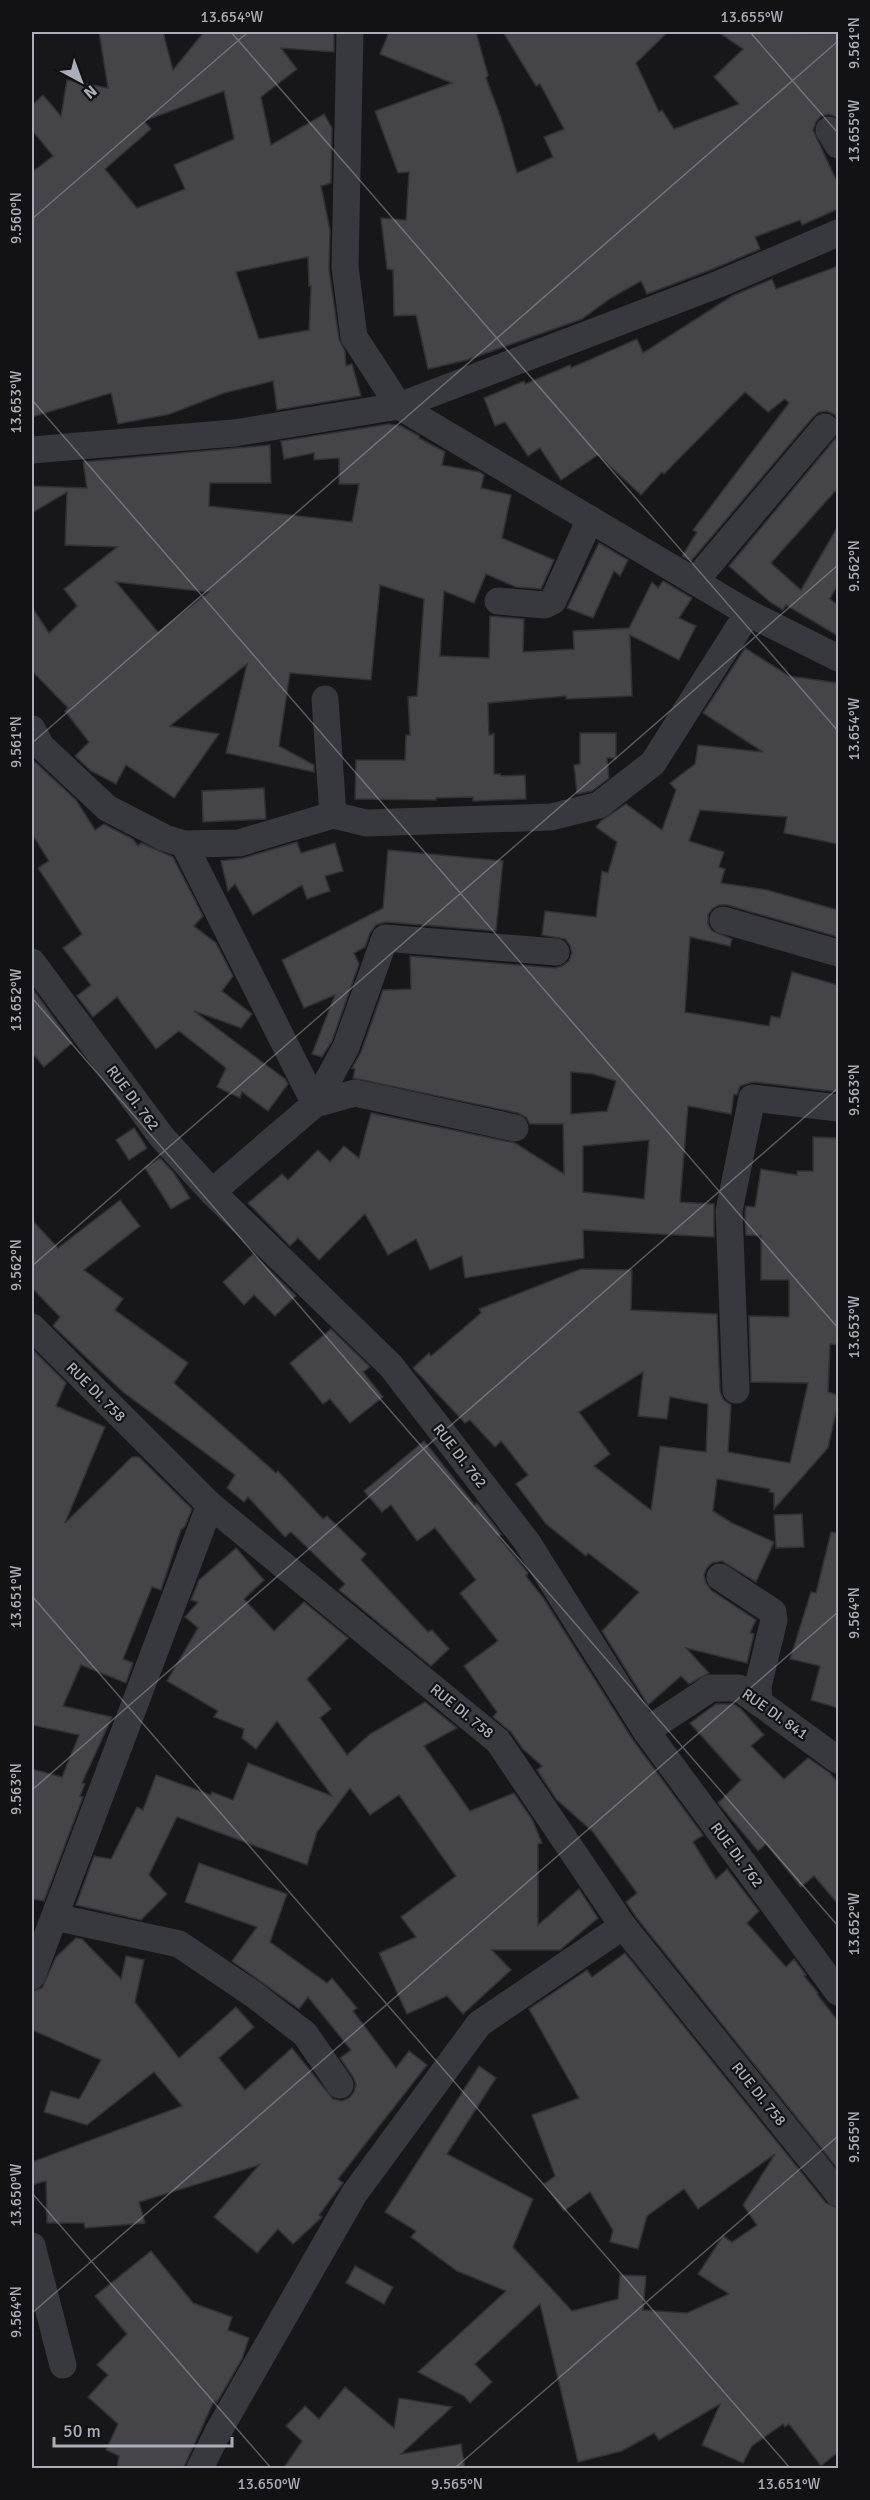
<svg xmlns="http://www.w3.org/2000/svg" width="870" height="2500" font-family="Signika,sans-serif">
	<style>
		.building { fill: #444449; stroke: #313135; stroke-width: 1.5; fill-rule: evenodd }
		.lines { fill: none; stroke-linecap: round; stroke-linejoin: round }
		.minor { stroke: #38393e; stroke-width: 27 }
		.ticks { fill: none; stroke: #aaaeb8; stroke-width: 1.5; stroke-opacity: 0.45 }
		.labels { text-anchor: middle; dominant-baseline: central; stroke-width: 4.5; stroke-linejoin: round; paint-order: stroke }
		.street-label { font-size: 15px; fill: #aaaeb8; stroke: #121214 }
		.neatline { fill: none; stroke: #aaaeb8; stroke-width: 2 }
		.ticks-label { font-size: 15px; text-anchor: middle; fill: #aaaeb8 }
	</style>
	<rect width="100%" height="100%" fill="#171719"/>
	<g class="building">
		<path d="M99,32H163L173,70L204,32H334V52L281,48L297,69L261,97L271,145L324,114L332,128L331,183L321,186L330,230L329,269L339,339L345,351L346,366L352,364L361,396L277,410L273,381L224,393L170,414L118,424L111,393L32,417V172L53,156L32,130V105L43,95L61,116L67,80L108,88ZM224,91L234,139L174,165L185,189L137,208L105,169L151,129L144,121ZM308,257L309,286H311L309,330L259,339L236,272Z"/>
		<polygon points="389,32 476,32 488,75 486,78 501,118 517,173 553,157 544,137 564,129 540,84 536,86 503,32 668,32 636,63 659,112 662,110 674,129 739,104 714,77 743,49 718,32 838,34 838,118 829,114 821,116 816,122 813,130 838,184 838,209 802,225 800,220 755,237 760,249 713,269 647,294 641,281 611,298 582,319 467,360 428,369 416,315 394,316 393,270 387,269 381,218 406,220 409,172 398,173 375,111 452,83 380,54"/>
		<polygon points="838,266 838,420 835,415 827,411 819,412 813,417 691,561 682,556 697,532 693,530 789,403 785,399 768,412 745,392 664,474 662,472 641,495 598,455 561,480 540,448 528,456 505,422 495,426 484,398 524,381 525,384 570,365 571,368 637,339 643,353 732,296 772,279 776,289"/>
		<path d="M389,424L401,426L419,436V438L445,452L442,465L480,472L484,475L481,488L511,495L502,538L554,560L541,589L516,587L486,574L474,603L444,591L440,656L489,658L490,616L524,619L523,652L574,649L573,631L629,628L652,582L658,588L663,581L692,598L679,618L696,626L679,660L630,635L632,696L566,699V696L488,703L489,735L494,734V774H500L501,776L525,775L526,799L473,801V797L436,798V800L355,799L356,760H405L406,735H410L408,697L417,696L424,599L380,585L371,680L290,673L279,746L314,765V772L226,753L247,664L170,726L219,734L174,798L126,765L116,784L91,771L75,756L89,742L65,711L68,708L32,671V607L49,633L77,606L64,589L117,547L65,545L67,492L32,513V486L87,488L83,462L270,445L271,483H210L209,506L352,522L359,484H339V458L314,460V453L284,459L281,441ZM116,582L209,592L158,632Z"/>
		<polygon points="835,439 838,443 838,488 771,563 801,590 838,526 838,584 830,599 838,605 838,636 786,605 783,610 770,602 729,566"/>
		<polygon points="599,543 628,560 620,576 614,571 593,618 567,608"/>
		<path d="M745,648L789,676L838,683V844L784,833L787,817L700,810L689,841L724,852L719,867L725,869L721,883L767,890L838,910V937L727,905H719L712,909L708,915V924L712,931L732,939L730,946L690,937L685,1012L769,1026L771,1016L780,1018L792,972L838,985V1092L753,1082L740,1086L737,1095L734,1094L731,1114L688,1106L680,1202L714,1204V1237L583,1230L584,1258L465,1278L462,1256L430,1270L416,1239L388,1255L365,1214L319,1260L298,1238L290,1246L248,1203L282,1174L288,1180L318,1150L330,1162L344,1146L359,1158L371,1113L515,1143L564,1174L563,1124H530L526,1117L518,1113L353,1078L355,1069L352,1068L361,1052L383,990L411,989L410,956L555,968L562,966L569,961L572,953L570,945L565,939L542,935L545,911L596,917L602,871L608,873L617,842L596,827L601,821L626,804L662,830L676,790L670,783L695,764L698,745L763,752L703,713ZM571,1072L593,1074L616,1081L607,1111L571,1114ZM649,1140L644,1199L583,1192V1146Z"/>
		<polygon points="580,733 616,733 616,758 607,758 609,778 592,791 577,794 574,765 580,764"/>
		<polygon points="32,759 76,800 95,830 104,824 133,839 138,846 141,843 173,857 203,916 194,926 216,943 233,976 222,991 252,1014 241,1028 194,1011 285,1079 288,1084 268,1111 242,1092 240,1098 217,1087 226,1068 179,1031 156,1049 117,997 93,1017 77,996 91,985 63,948 82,934 38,868 49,861 32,834"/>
		<polygon points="264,788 266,819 203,822 202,791"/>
		<polygon points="297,842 301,853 335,843 343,871 325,876 330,891 307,899 302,885 253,915 235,884 228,891 221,861 243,858"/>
		<polygon points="388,850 503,861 496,931 386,922 376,925 370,933 365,947 354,953 359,964 332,1041 322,1057 312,1054 335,995 304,1008 282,960 383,908"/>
		<polygon points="32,988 72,1043 44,1067 32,1053"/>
		<polygon points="134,1128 147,1148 129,1160 116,1140"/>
		<path d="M813,1137L838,1138V1345L830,1344L828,1392L838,1395V1403L828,1448L774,1509V1493L769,1492L770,1489L717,1479L713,1511L732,1523L774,1542L756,1582L722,1561L712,1563L707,1568L704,1575L706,1583L711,1590L756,1620L750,1633L754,1634L747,1663L686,1648L709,1673L689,1684L681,1676L648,1705L602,1631L639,1592L588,1553L586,1556L546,1524L516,1484L528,1475L501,1441L495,1447L470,1420L465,1423L413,1368L429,1353L431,1356L481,1313L479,1309L581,1269L632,1270L631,1310L717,1314L720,1391L723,1399L731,1405L728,1452L790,1463L808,1383L751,1382L749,1316L789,1317V1280H761V1236L746,1235L745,1212L746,1206L755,1207L761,1169L797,1175V1171H813ZM643,1372L638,1416L667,1419L670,1397L708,1404L706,1452L660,1446L651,1510L594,1466L610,1454L579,1412Z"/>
		<polygon points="160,1158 174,1173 190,1198 171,1209 145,1168"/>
		<polygon points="120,1200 140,1226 84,1270 123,1299 115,1310 188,1363 174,1383 276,1473 278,1471 323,1519 327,1516 366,1554 361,1560 428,1632 432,1630 449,1649 431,1666 339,1590 345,1584 291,1532 285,1537 248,1497 244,1502 227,1488 235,1475 123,1392 53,1326 60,1317 32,1288 32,1220 58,1248"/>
		<polygon points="253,1254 296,1296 275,1316 254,1295 244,1305 223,1282"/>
		<polygon points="331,1329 370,1367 363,1372 383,1397 350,1423 330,1399 323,1404 290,1363"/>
		<polygon points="32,1349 66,1383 56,1406 105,1427 65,1523 132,1457 139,1457 192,1509 185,1526 181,1530 161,1590 152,1587 123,1659 133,1663 126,1683 81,1665 63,1706 112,1717 82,1783 85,1784 80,1796 83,1797 44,1901 32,1899 32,1769 62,1777 79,1735 32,1725"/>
		<polygon points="424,1441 475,1505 477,1503 501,1534 498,1536 528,1573 526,1576 544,1599 633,1740 703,1835 693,1842 716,1879 727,1869 759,1911 747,1923 786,1967 794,1959 806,1975 804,1976 818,1993 817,1994 838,2021 838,2169 636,1917 626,1902 637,1893 593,1832 556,1799 537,1770 542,1766 523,1749 511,1732 493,1717 497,1712 464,1666 498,1641 460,1593 476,1580 435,1528 417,1541 391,1505 382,1512 364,1491"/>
		<polygon points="802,1514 804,1547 776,1548 774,1515"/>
		<polygon points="831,1532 838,1533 838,1708 811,1700 820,1666 790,1659 811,1592 816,1593"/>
		<polygon points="236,1548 264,1580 244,1599 274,1631 304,1602 348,1638 307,1679 331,1709 320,1718 347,1755 370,1734 425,1702 457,1728 424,1746 470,1811 514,1793 532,1819 542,1843 538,1844 538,1925 579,1889 598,1918 560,1950 492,1950 511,1970 463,2014 447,1996 407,2014 379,1953 416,1937 401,1917 456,1876 399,1795 370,1815 350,1788 317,1832 307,1865 177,1817 149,1875 167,1894 141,1920 76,1905 94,1856 111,1859 137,1807 143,1810 156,1775 211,1795 212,1792 233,1800 248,1763 332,1796 277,1721 256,1749 242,1738 244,1729 214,1717 218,1711 167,1681 198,1628 185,1617 198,1602 191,1600 199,1580"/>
		<polygon points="716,1704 734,1704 741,1709 764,1735 751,1746 784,1779 808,1758 830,1773 838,1783 838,1904 814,1876 801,1887 766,1844 758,1851 718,1803 741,1780 690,1723"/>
		<polygon points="199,1863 287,1894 270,1942 327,1983 332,1978 357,2008 353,2011 396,2068 409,2051 427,2065 338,2179 343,2183 319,2215 322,2217 293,2244 278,2229 257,2253 214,2217 259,2165 139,2202 145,2223 85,2228 84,2223 47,2223 46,2181 32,2185 32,2162 182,2106 154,2072 87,2125 44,2112 51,2091 79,2099 101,2060 32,2030 32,1991 42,1988 56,1957 76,1938 82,1939 121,1979 126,1956 144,1960 135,2002 179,2058 236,2007 254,2027 219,2058 245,2090 292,2048 333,2099 342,2101 349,2098 354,2092 356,2084 353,2077 340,2058 351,2050 308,1997 299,2009 232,1961 257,1927 185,1902"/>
		<polygon points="625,1953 826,2203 838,2208 838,2452 821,2466 789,2424 785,2427 783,2424 752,2446 743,2463 702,2445 720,2404 659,2440 654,2433 622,2451 578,2462 540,2304 475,2364 492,2382 470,2403 464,2396 418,2372 506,2291 457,2271 411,2237 416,2231 385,2212 479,2066 496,2078 447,2154 533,2199 513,2247 572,2311 618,2299 620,2275 646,2276 643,2310 687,2313 729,2294 698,2274 723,2236 732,2242 757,2225 743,2205 775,2154 698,2209 684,2189 647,2216 638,2249 610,2242 613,2230 590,2192 564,2211 544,2184 555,2176 532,2115 579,2098 529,2009 587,1970 592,1977"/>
		<polygon points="151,2251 193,2303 232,2317 228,2330 249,2338 242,2359 217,2402 214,2401 183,2469 117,2469 119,2456 106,2450 118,2424 88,2397 108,2375 97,2365 127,2334 95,2296"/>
		<polygon points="355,2266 393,2287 384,2304 346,2283"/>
		<polygon points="345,2387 394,2428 399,2398 452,2407 401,2454 461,2444 465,2469 283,2469 302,2441 286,2426 305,2406 319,2419"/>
	</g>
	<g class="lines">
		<g class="minor">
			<polyline points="350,32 345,267 354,337 399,406 748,613 838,658"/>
			<polyline points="829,130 838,145"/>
			<polyline points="32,450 234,433 399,406 719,284 838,233"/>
			<polyline points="695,581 825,427"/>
			<polyline points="498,601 545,605 553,601 590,519"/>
			<polyline points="325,699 333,815"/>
			<polyline points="32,729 41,746 107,808 165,838 184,844 239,843 333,815 366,823 551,817 599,805 653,763 748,613"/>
			<polyline points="184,844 315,1104"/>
			<polyline points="723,920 838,953"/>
			<polyline points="32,962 161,1136 212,1192 391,1366 527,1542 646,1731 838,1992"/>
			<polyline points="315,1104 346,1047 385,938 556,952"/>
			<polyline points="212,1192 315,1104 355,1093 515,1128"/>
			<polyline points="32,1327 210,1505 498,1741 623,1926 838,2193"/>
			<polyline points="736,1390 729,1211 752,1098 838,1108"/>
			<polyline points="720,1577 773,1612 774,1620 758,1686 759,1703"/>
			<polyline points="646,1731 711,1688 739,1688 838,1760"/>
			<polyline points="55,1917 179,1944 253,1994 305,2034 340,2085"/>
			<polyline points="32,1976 210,1505"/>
			<polyline points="32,2246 63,2365"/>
			<polyline points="200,2468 218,2432 354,2194 479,2024 623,1926"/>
		</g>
	</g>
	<path class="ticks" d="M231,32L838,731M750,32L838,133M32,219L248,32M32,400L838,1328M32,743L838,41M32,998L838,1926M32,1266L838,565M32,1596L790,2468M32,1790L838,1088M32,2193L271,2468M32,2313L838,1612M455,2468L838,2136"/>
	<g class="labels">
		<g class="street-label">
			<text transform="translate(133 1098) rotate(53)">RUE DI. 762</text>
			<text transform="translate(96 1392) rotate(45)">RUE DI. 758</text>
			<text transform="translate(460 1456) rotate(52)">RUE DI. 762</text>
			<text transform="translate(462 1711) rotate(39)">RUE DI. 758</text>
			<text transform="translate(775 1714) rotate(35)">RUE DI. 841</text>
			<text transform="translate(737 1855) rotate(53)">RUE DI. 762</text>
			<text transform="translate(759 2094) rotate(51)">RUE DI. 758</text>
		</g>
	</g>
	<rect width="870" height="2500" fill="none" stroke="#121214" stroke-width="66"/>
	<g transform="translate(81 81) rotate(139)" stroke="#121214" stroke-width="4.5" paint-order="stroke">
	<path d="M0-4.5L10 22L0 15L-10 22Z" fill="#aaaeb8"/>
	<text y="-9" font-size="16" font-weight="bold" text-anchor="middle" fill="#aaaeb8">N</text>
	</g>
	<path d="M54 2437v9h178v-9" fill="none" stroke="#aaaeb8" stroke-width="3"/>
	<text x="63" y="2437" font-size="18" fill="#aaaeb8" stroke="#121214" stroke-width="4.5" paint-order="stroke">50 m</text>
	<rect x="33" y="33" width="804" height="2434" class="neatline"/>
	<g class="ticks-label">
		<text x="232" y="22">13.654°W</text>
		<text x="752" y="22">13.655°W</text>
		<text transform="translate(854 43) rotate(-90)" y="5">9.561°N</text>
		<text transform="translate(854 131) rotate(-90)" y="5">13.655°W</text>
		<text transform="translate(16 218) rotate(-90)" y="5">9.560°N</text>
		<text transform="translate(16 402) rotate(-90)" y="5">13.653°W</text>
		<text transform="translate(854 566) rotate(-90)" y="5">9.562°N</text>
		<text transform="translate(854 729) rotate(-90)" y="5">13.654°W</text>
		<text transform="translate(16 742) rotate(-90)" y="5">9.561°N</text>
		<text transform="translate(16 1000) rotate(-90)" y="5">13.652°W</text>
		<text transform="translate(854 1090) rotate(-90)" y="5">9.563°N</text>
		<text transform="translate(16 1265) rotate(-90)" y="5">9.562°N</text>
		<text transform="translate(854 1327) rotate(-90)" y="5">13.653°W</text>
		<text transform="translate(16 1597) rotate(-90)" y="5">13.651°W</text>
		<text transform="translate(854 1613) rotate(-90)" y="5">9.564°N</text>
		<text transform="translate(16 1789) rotate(-90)" y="5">9.563°N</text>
		<text transform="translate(854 1924) rotate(-90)" y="5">13.652°W</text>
		<text transform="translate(854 2137) rotate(-90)" y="5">9.565°N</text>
		<text transform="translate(16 2195) rotate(-90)" y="5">13.650°W</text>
		<text transform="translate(16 2312) rotate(-90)" y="5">9.564°N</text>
		<text x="269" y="2489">13.650°W</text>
		<text x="457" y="2489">9.565°N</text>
		<text x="789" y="2489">13.651°W</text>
	</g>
</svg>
